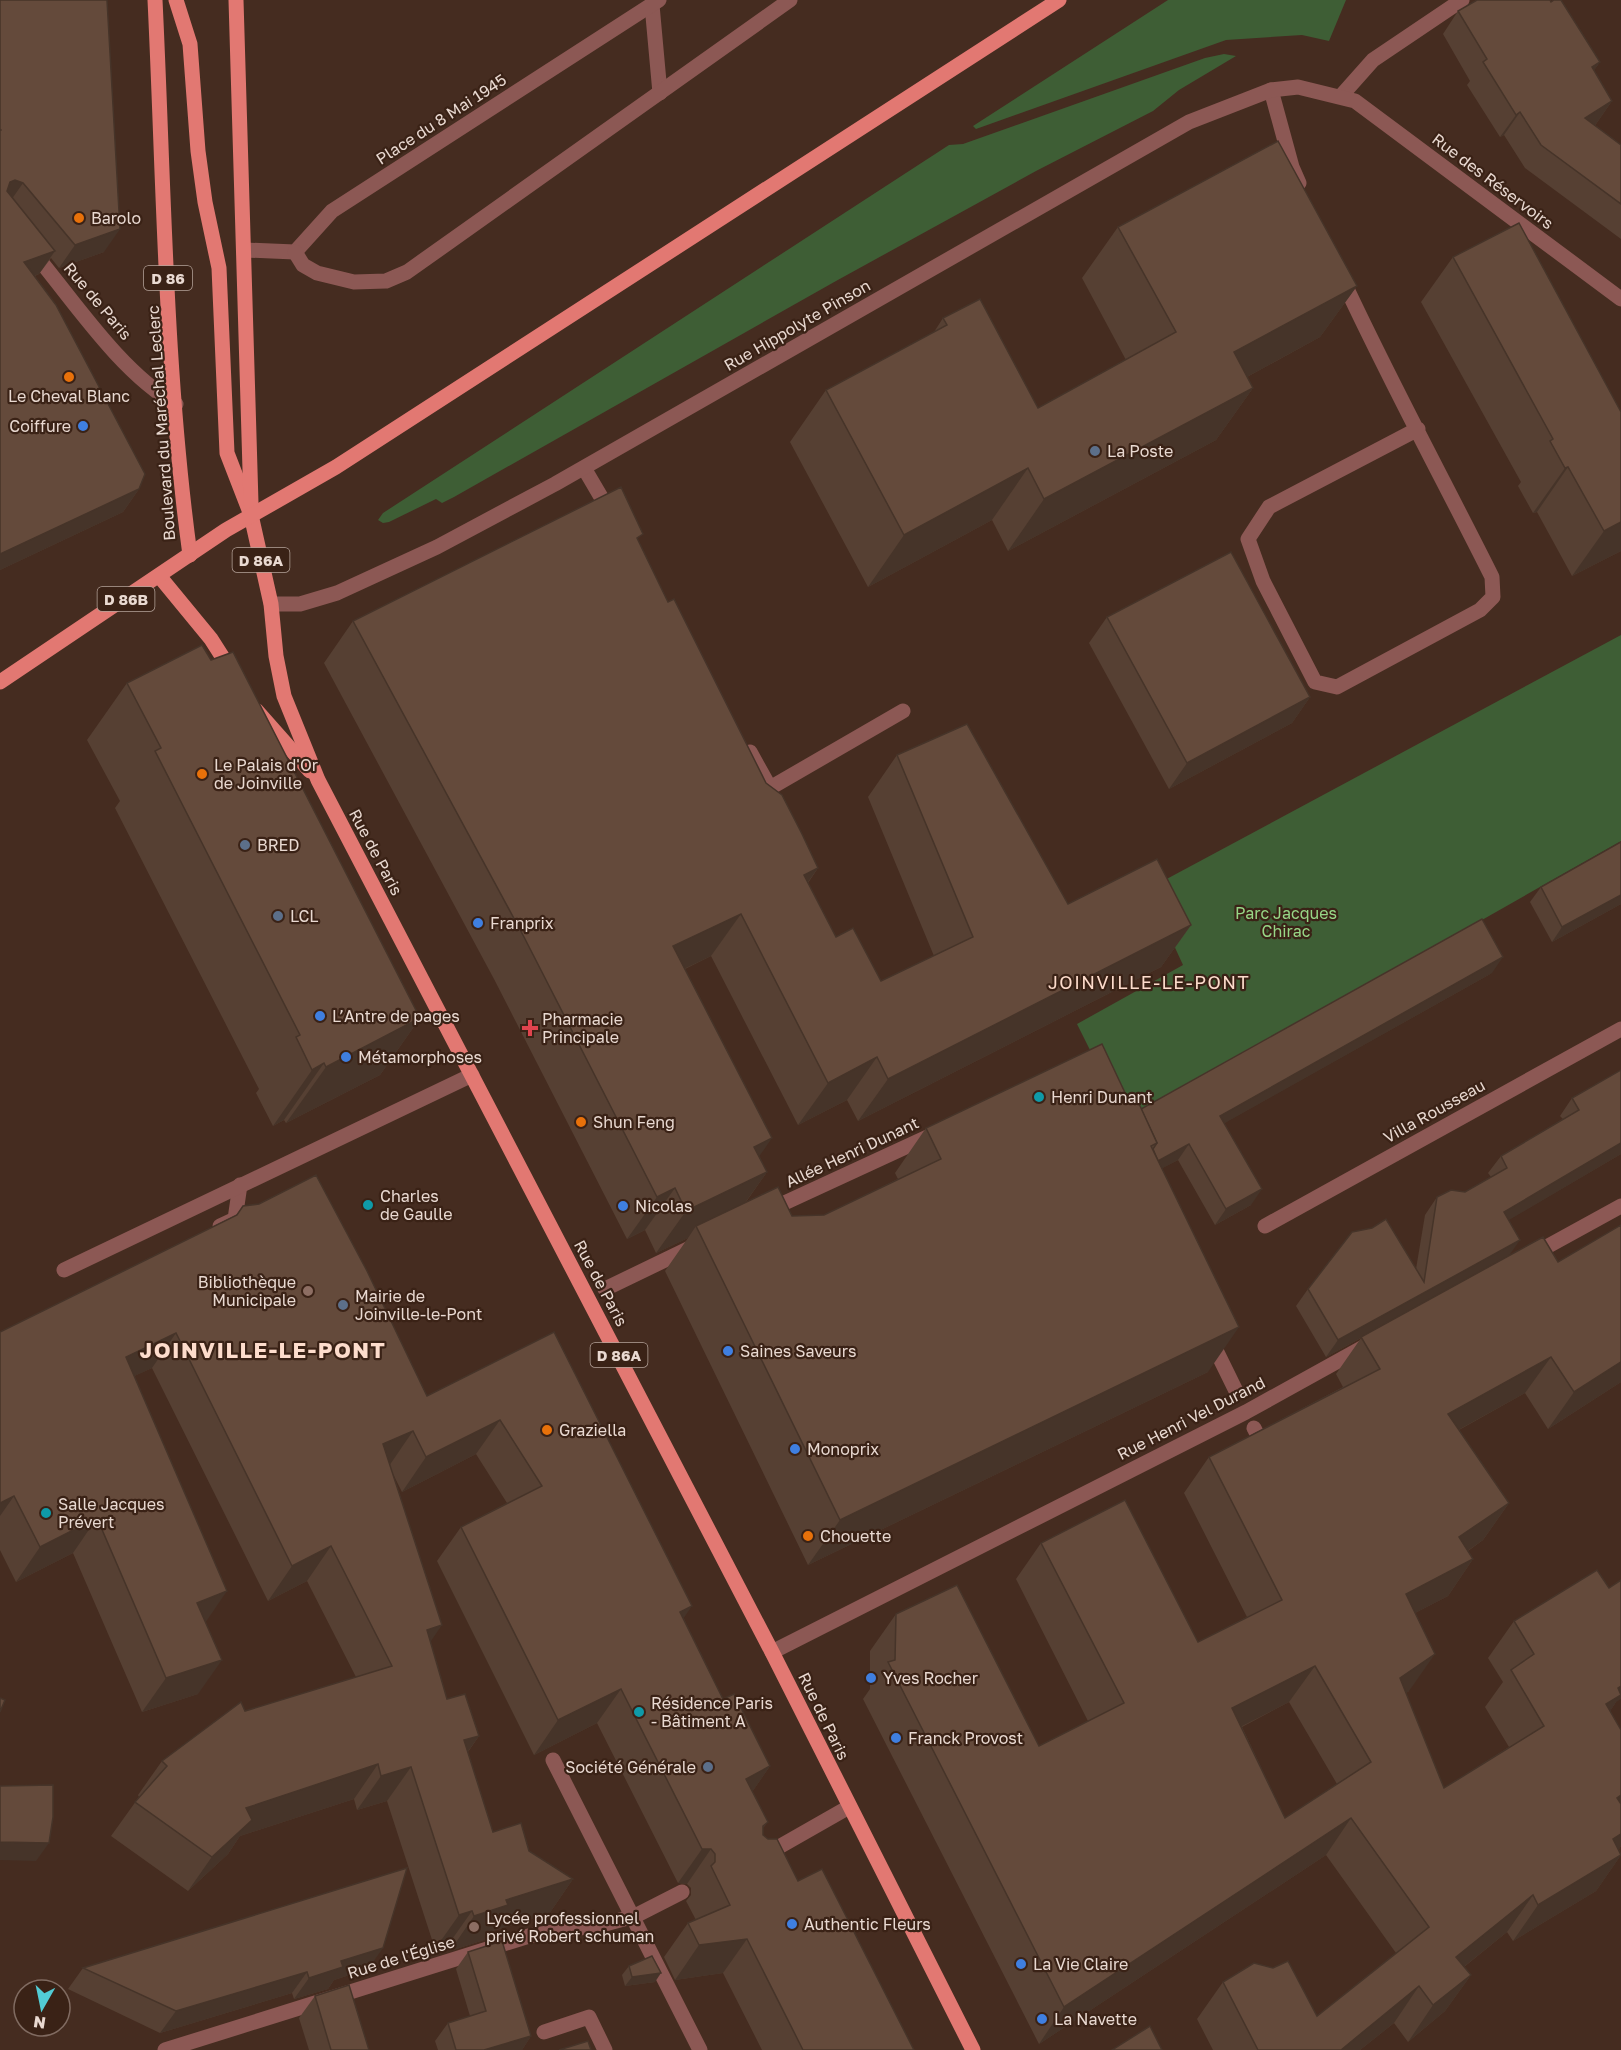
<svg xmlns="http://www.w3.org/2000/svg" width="1621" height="2050" font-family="'Golos Text',sans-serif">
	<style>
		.green { fill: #3e5e35 }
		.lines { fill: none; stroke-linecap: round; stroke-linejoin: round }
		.minor { stroke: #8c5854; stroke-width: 15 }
		.major { stroke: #e27872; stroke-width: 15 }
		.wall { fill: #564033; fill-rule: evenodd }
		.shaded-wall { fill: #463429 }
		.building { fill: #644a3b; stroke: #463429; stroke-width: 1.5; fill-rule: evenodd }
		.food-dot { fill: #e8710a; stroke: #3a2216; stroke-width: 2 }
		.shop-dot { fill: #3f7fe0; stroke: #3a2216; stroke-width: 2 }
		.service-dot { fill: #5c6f8a; stroke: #3a2216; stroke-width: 2 }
		.health-dot { fill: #e0444e; stroke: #3a2216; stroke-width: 2 }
		.culture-dot { fill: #0f9aa8; stroke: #3a2216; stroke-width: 2 }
		.education-dot { fill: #8d6e63; stroke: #3a2216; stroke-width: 2 }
		.labels { text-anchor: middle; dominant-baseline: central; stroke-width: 4.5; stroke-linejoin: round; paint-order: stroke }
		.shield { fill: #3a2216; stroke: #b4a299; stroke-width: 1.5 }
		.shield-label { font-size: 15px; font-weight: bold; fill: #e9d9d1 }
		.street-label { font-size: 16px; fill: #e9d9d1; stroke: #3a2216 }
		.poi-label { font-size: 16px; fill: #e9d9d1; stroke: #3a2216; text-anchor: start }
		.park-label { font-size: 16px; fill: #97d686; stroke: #3a2216 }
		.neighbourhood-label { font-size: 18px; letter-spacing: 1.5px; fill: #fddccc; stroke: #3a2216 }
		.district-label { font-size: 22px; font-weight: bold; letter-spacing: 1.5px; fill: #fddccc; stroke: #3a2216 }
	</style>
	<rect width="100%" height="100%" fill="#452c20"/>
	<g class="green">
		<polygon points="1168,0 1346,0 1329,41 1302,35 1226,40 976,129 973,126"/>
		<polygon points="1224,54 1236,56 1179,90 1153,111 1036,171 836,281 454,497 442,503 436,499 389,522 383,523 378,520 383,513 949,145 963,144 1205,58"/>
		<polygon points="1621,635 1621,841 1126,1122 1077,1024 1183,965 1148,889"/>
	</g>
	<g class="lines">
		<g class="minor">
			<polyline points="652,5 660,93"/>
			<polyline points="1271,90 1292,167 1299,183"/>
			<polyline points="1341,96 1373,60 1462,0"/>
			<polyline points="245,250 295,252 332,211 659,0"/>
			<path d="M33,252C74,301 121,373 176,404"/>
			<polyline points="295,252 303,265 317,273 354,282 386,281 407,272 790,0"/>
			<path d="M1341,276C1388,378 1442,477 1492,577L1493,597L1480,610L1337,687L1315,682L1263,581L1248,539L1269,507L1418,429"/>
			<polyline points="584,468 611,514"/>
			<polyline points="271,604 300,604 337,593 437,547 555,484 1189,122 1271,90 1298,87 1355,101 1621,299"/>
			<polyline points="750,752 770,788 903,711"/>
			<polyline points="767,1211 936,1133"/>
			<polyline points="220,1226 235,1219 240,1185"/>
			<polyline points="1265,1226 1621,1029"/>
			<polyline points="1530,1256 1621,1206"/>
			<polyline points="64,1270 472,1075"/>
			<polyline points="605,1289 694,1246"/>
			<polyline points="1211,1340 1237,1393"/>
			<polyline points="1254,1428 1258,1436"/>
			<polyline points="772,1652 1246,1412 1367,1345"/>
			<polyline points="553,1760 700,2050"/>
			<polyline points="763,1856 849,1807"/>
			<polyline points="544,2032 589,2017 605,2050"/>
			<polyline points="165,2050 529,1936 605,1924 635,1916 682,1892"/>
		</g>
		<g class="major">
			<path d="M155,0C164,185 165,372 190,555"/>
			<polyline points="176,0 190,44 198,151 205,202 219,268 227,453 251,515 271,604 276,656 284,696 318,780 772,1652 973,2050"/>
			<polyline points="236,0 251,503"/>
			<polyline points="160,577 211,639 232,672"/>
			<polyline points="0,682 226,530 336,467 1059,0"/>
			<polyline points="256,710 310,771"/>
		</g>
	</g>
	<g class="wall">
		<polygon points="0,0 104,252 59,268 51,258 39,274 35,276 139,489 123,512 0,570"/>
		<polygon points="1458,11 1600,62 1594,70 1612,101 1596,124 1595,125 1621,145 1621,239 1525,168 1504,135 1500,137 1467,85 1470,81 1443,34"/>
		<polygon points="1118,227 1357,286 1320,337 1247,377 1253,388 1216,440 1008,551 992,520 868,587 790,442 826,390 934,332 943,318 1038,408 1126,360 1082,278"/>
		<polygon points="1453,257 1621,412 1621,551 1572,576 1537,512 1533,513 1518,486 1521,482 1421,302"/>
		<polygon points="638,541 668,602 766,783 818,868 808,883 836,937 881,981 934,956 868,797 897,755 1068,904 1191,925 1161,967 858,1121 847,1100 798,1125 711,956 685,969 759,1157 767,1172 746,1202 792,1216 824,1215 898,1179 895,1173 926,1128 1128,1099 1141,1109 1492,973 1224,1123 1251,1205 1215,1225 1178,1160 1162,1168 1208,1372 808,1565 665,1271 688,1238 656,1253 645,1230 627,1239 494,979 324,663 353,621"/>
		<polygon points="1107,617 1310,697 1292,723 1169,789 1089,643"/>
		<polygon points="127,683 420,1018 380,1075 286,1123 284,1120 273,1126 256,1093 259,1089 115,808 120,801 87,740"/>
		<polygon points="1621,842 1621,904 1552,942 1530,902 1541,887"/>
		<path d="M1572,1098L1621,1154L1508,1220V1257L1621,1382L1548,1429L1525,1393L1459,1430L1509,1503L1483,1540L1468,1551L1473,1559L1448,1596L1415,1613L1409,1691L1406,1693L1444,1788L1509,1747L1485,1707L1503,1682L1488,1658L1514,1621L1616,1702L1610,1711L1621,1730V1846L1619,1849L1621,1855L1596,1891L1513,1941L1507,1932L1464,1967L1471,1975L1445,2011L1408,2042L1394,2023L1360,2050H1213L1197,2019L1223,1982L1317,2016L1396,1953L1326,1855L1039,2044L863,1699L870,1689V1651L896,1614L1039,1746L1088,1721L1016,1579L1041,1543L1198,1642L1247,1617L1184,1493L1209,1457L1343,1387L1336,1374L1361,1338L1326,1357L1296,1306L1308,1289L1416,1269L1425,1215L1437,1197L1465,1192L1491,1177L1488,1173L1501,1156L1563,1119L1560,1116ZM1289,1702L1337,1784L1285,1818L1242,1727Z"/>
		<polygon points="243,1206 427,1396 554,1332 684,1619 723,1699 770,1766 752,1792 768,1822 763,1828 763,1835 798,1881 914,2050 762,2050 723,1973 675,1980 664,1957 688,1923 696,1920 686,1901 691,1895 691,1888 687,1884 678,1883 597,1723 534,1755 437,1561 461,1527 507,1503 476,1454 402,1492 392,1472 430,1642 447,1699 479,1736 468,1752 493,1832 529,1851 573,1879 549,1914 489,1932 484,1940 450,1951 448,1945 435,1949 387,1801 357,1810 354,1799 240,1836 228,1854 188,1891 111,1836 139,1797 138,1795 162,1761 245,1711 356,1677 307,1581 268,1601 152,1368 134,1376 206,1622 198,1694 142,1712 73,1553 16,1582 0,1550 0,1332 236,1215"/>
		<polygon points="468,1952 531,2036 522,2050 438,2050 435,2041 448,2023 470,2016 456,1969"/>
		<polygon points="629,1966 655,1982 625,1986 622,1975"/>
		<polygon points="83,1968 368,1969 334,1980 328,1989 294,1999 292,1993 160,2033 68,1989"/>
		<polygon points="315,1996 369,2050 309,2050 299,2018"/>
	</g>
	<g class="shaded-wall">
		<polygon points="1600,62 1584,85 1592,67"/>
		<polygon points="1612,101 1596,124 1570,140 1585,118"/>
		<polygon points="1520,112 1504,135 1500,137 1516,115"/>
		<polygon points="15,180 23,183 7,206 0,204 10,182"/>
		<polygon points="120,229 104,252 59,268 75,245"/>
		<polygon points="55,251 39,274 8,285 24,262"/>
		<polygon points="1357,286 1320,337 1197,404 1234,352"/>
		<polygon points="1253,388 1216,440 1008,551 1044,499"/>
		<polygon points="1568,467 1537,512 1533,513 1565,468"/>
		<polygon points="1028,468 992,520 868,587 904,535"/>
		<polygon points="139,489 123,512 0,570 0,554"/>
		<polygon points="1621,522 1621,551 1572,576 1604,531"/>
		<polygon points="1310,697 1292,723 1169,789 1187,763"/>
		<polygon points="818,868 788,910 804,875"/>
		<polygon points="1621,895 1621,904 1552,942 1562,927"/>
		<polygon points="741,914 711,956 644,988 673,946"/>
		<polygon points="1191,925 1161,967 858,1121 888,1079"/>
		<polygon points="1503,957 1492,973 1209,1132 1220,1116"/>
		<polygon points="420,1018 380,1075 286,1123 326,1067"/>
		<polygon points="877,1057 847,1100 798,1125 828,1083"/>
		<polygon points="324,1063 284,1120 273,1126 312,1070"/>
		<polygon points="772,1138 743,1180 754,1147"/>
		<polygon points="1621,1143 1621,1154 1492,1230 1504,1212"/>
		<polygon points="1189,1144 1178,1160 1142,1179 1154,1163"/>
		<polygon points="767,1172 737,1214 696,1226 688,1238 656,1253 686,1211"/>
		<polygon points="675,1188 645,1230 627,1239 657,1197"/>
		<polygon points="1262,1189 1251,1205 1215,1225 1226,1209"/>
		<polygon points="1520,1240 1508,1257 1326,1357 1338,1340"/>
		<polygon points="1239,1327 1208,1372 808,1565 840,1520"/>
		<polygon points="176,1333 152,1368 102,1391 126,1357"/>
		<polygon points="1551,1357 1525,1393 1422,1450 1448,1414"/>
		<polygon points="1621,1362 1621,1382 1548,1429 1574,1392"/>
		<polygon points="500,1420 476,1454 402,1492 426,1457"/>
		<polygon points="413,1431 389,1466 383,1444"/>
		<polygon points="14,1496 0,1516 0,1503"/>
		<polygon points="1509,1503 1483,1540 1434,1574 1459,1537"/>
		<polygon points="97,1518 73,1553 16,1582 40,1547"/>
		<polygon points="331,1546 307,1581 268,1601 292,1566"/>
		<polygon points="1473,1559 1448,1596 1380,1631 1406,1594"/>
		<polygon points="227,1591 203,1626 197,1603"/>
		<polygon points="692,1606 668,1641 680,1612"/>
		<polygon points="442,1625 418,1660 427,1630"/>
		<polygon points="1435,1654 1409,1691 1375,1715 1400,1678"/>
		<polygon points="222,1660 198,1694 142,1712 166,1678"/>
		<polygon points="1315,1666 1289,1702 1207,1744 1232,1708"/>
		<polygon points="1621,1685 1621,1699 1616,1702 1607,1716 1606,1704"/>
		<polygon points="621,1689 597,1723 534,1755 558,1720"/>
		<polygon points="479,1736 454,1771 464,1740"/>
		<polygon points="378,1764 354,1799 240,1836 228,1854 188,1891 246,1808"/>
		<polygon points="770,1766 746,1801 746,1779"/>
		<polygon points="411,1767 387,1801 357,1810 381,1776"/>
		<polygon points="1621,1795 1621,1815 1617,1798"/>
		<polygon points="1351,1818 1326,1855 1039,2044 1064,2007"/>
		<polygon points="1621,1834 1621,1846 1610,1862 1621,1855 1596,1891 1513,1941 1538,1905 1613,1839"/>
		<polygon points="0,1842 49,1843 36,1861 0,1860"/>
		<polygon points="702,1849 711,1849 687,1884 678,1883"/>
		<polygon points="573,1879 549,1914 489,1932 484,1940 450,1951 474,1916 506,1900"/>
		<polygon points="1533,1895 1507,1932 1430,1994 1456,1957"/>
		<polygon points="472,1911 448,1945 435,1949 459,1915"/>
		<polygon points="747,1939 723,1973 675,1980 699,1945"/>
		<polygon points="383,1948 368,1969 334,1980 328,1989 294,1999 309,1978 341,1961"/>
		<polygon points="307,1972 292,1993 160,2033 176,2011"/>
		<polygon points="661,1973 655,1982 625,1986 632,1977"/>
		<polygon points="1471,1975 1445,2011 1408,2042 1433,2005"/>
		<polygon points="1419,1986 1394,2023 1360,2050 1341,2050"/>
		<polygon points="531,2036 522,2050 484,2050"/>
	</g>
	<g class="building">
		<polygon points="0,0 107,0 120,229 75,245 23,183 15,180 10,182 7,191 55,251 24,262 56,305 145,474 139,489 0,554 0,131 1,130 0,129"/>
		<polygon points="1477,0 1550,0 1551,2 1554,0 1561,0 1600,62 1592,67 1612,101 1585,118 1621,145 1621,204 1541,145 1520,112 1516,115 1483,62 1487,59 1458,11"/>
		<polygon points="1278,141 1357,286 1234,352 1253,388 1044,499 1028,468 904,535 826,390 947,325 943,318 980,299 1038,408 1176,332 1118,227"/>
		<polygon points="1519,223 1621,412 1621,522 1604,531 1568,467 1565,468 1550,441 1553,439 1453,257"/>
		<polygon points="621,487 643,534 637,538 668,602 674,599 766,783 782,795 802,834 818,868 804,875 836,937 853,928 881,981 973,937 897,755 967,724 1068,904 1157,859 1191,925 888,1079 877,1057 828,1083 741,914 673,946 772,1138 754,1147 767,1172 686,1211 675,1188 657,1197 524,937 353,621"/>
		<polygon points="1231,552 1310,697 1187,763 1107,617"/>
		<polygon points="202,645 211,660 233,652 420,1018 326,1067 324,1063 312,1070 296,1037 300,1035 155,751 161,748 127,683"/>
		<polygon points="1621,842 1621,895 1562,927 1541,887"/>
		<polygon points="1482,919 1503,957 1220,1116 1262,1189 1226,1209 1189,1144 1158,1161 1153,1149 1157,1143 1141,1109"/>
		<polygon points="1102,1044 1128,1099 1135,1095 1157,1143 1151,1146 1239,1327 840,1520 696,1226 778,1187 792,1216 824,1215 941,1159 926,1128"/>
		<polygon points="1621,1070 1621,1143 1504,1212 1520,1240 1338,1340 1308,1289 1352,1232 1372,1228 1386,1219 1424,1282 1437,1197 1451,1190 1465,1192 1507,1168 1501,1156 1579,1110 1572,1098"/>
		<polygon points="316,1175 367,1271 427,1396 554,1332 692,1606 680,1612 723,1699 734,1694 770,1766 746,1779 768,1822 763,1826 763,1835 768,1839 777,1839 798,1881 822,1869 914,2050 803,2050 747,1939 699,1945 688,1923 730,1905 711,1866 715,1862 715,1854 711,1849 702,1849 621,1689 558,1720 461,1527 542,1486 500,1420 426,1457 413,1431 383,1444 442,1625 427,1630 447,1699 465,1694 479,1736 464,1740 493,1832 521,1823 529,1851 573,1879 506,1900 508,1905 474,1916 472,1911 459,1915 411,1767 381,1776 378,1764 246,1808 252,1820 212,1857 135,1802 167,1766 162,1761 241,1702 245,1711 392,1666 331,1546 292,1566 176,1333 126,1357 227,1591 197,1603 222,1660 166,1678 97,1518 40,1547 14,1496 0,1503 0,1332 237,1215 243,1206 259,1204"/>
		<path d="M1621,1225V1362L1574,1392L1551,1357L1448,1414L1509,1503L1459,1537L1473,1559L1406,1594L1435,1654L1400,1678L1444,1788L1544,1726L1511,1670L1534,1654L1514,1621L1597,1570L1609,1588L1621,1580V1686L1618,1688L1621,1695L1606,1704L1621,1730V1795L1617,1798L1621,1804V1834L1613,1839L1621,1855L1538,1905L1533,1895L1456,1957L1471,1975L1433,2005L1419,1986L1341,2050H1258L1223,1982L1254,1963L1273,1968L1288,1961L1317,2016L1429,1927L1351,1818L1064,2007L888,1662L895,1660L896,1614L957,1585L1039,1746L1124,1703L1041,1543L1125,1500L1198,1642L1282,1600L1209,1457L1380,1369L1361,1337L1543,1237L1558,1262ZM1315,1666L1371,1762L1285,1818L1232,1708Z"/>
		<polygon points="0,1698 5,1700 0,1712"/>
		<polygon points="53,1785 53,1817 49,1843 0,1842 0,1786"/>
		<polygon points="407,1868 383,1948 341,1961 343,1967 309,1978 307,1972 176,2011 83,1968"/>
		<polygon points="502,1941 531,2036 484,2050 456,2050 448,2023 486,2011 468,1952"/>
		<polygon points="652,1956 661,1973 632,1977 629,1966"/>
		<polygon points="349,1985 369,2050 331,2050 315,1996"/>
		<polygon points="1150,2026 1162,2050 1112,2050"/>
		<polygon points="588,2041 591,2050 559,2050"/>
	</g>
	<g class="food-dot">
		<circle cx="79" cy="218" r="6"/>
		<circle cx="69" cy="377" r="6"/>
		<circle cx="202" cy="774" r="6"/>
		<circle cx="581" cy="1122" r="6"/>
		<circle cx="547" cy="1430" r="6"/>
		<circle cx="808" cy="1536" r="6"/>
	</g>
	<g class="shop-dot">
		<circle cx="83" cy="426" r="6"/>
		<circle cx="478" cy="923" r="6"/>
		<circle cx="320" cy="1016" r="6"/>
		<circle cx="346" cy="1057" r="6"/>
		<circle cx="623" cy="1206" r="6"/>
		<circle cx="728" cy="1351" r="6"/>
		<circle cx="795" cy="1449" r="6"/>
		<circle cx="871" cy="1678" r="6"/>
		<circle cx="896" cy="1738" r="6"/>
		<circle cx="792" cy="1924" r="6"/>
		<circle cx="1021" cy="1964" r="6"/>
		<circle cx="1042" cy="2019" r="6"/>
	</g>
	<g class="service-dot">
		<circle cx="1095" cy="451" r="6"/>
		<circle cx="245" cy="845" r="6"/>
		<circle cx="278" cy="916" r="6"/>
		<circle cx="343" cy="1305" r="6"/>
		<circle cx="708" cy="1767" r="6"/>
	</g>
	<path class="health-dot" d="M527 1019h6v6h6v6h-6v6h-6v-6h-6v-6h6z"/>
	<g class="culture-dot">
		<circle cx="1039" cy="1097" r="6"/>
		<circle cx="368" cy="1205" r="6"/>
		<circle cx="46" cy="1513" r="6"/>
		<circle cx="639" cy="1712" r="6"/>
	</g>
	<g class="education-dot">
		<circle cx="308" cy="1291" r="6"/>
		<circle cx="474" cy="1927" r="6"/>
	</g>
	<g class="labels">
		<g class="shield">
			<rect x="144" y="266" width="48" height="24" rx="4.5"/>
			<rect x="232.5" y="548" width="57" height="24" rx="4.5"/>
			<rect x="97.5" y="587" width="57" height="24" rx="4.5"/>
			<rect x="590.5" y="1343" width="57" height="24" rx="4.5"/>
		</g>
		<g class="shield-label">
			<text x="168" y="278">D 86</text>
			<text x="261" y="560">D 86A</text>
			<text x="126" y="599">D 86B</text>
			<text x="619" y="1355">D 86A</text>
		</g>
		<g class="street-label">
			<text transform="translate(441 119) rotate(-33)">Place du 8 Mai 1945</text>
			<text transform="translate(1493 181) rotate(37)">Rue des Réservoirs</text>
			<text transform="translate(98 301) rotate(50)">Rue de Paris</text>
			<text transform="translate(797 325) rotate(-30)">Rue Hippolyte Pinson</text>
			<text transform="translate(161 423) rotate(-94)">Boulevard du Maréchal Leclerc</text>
			<text transform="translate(376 852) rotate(62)">Rue de Paris</text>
			<text transform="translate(1434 1111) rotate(-29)">Villa Rousseau</text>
			<text transform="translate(852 1152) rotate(-25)">Allée Henri Dunant</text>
			<text transform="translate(601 1283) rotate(62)">Rue de Paris</text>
			<text transform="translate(1191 1418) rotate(-27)">Rue Henri Vel Durand</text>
			<text transform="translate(824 1716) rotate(64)">Rue de Paris</text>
			<text transform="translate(401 1957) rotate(-17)">Rue de l'Église</text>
		</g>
		<g class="poi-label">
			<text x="91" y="218">Barolo</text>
			<text x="69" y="396" text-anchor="middle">Le Cheval Blanc</text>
			<text x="71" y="426" text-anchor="end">Coiffure</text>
			<text x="1107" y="451">La Poste</text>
			<text x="214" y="765">Le Palais d'Or<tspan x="214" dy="18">de Joinville</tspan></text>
			<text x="257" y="845">BRED</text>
			<text x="290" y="916">LCL</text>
			<text x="490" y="923">Franprix</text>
			<text x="332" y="1016">L’Antre de pages</text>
			<text x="542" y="1019">Pharmacie<tspan x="542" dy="18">Principale</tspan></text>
			<text x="358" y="1057">Métamorphoses</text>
			<text x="1051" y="1097">Henri Dunant</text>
			<text x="593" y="1122">Shun Feng</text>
			<text x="380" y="1196">Charles<tspan x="380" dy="18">de Gaulle</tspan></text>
			<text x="635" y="1206">Nicolas</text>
			<text x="296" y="1282" text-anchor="end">Bibliothèque<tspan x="296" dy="18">Municipale</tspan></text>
			<text x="355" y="1296">Mairie de<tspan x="355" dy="18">Joinville-le-Pont</tspan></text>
			<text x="740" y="1351">Saines Saveurs</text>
			<text x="559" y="1430">Graziella</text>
			<text x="807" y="1449">Monoprix</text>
			<text x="58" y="1504">Salle Jacques<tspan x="58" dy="18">Prévert</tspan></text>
			<text x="820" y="1536">Chouette</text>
			<text x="883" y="1678">Yves Rocher</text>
			<text x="651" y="1703">Résidence Paris<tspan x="651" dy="18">- Bâtiment A</tspan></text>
			<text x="908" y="1738">Franck Provost</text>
			<text x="696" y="1767" text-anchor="end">Société Générale</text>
			<text x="486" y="1918">Lycée professionnel<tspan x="486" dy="18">privé Robert schuman</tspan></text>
			<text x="804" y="1924">Authentic Fleurs</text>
			<text x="1033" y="1964">La Vie Claire</text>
			<text x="1054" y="2019">La Navette</text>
		</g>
		<g class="park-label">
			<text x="1286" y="913">Parc Jacques<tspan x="1286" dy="18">Chirac</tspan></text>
		</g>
		<g class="neighbourhood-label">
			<text x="1149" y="982">JOINVILLE-LE-PONT</text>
		</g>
		<g class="district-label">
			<text x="263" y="1349">JOINVILLE-LE-PONT</text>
		</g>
	</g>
	<g transform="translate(42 2008) rotate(189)"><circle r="28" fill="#3a2216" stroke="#806b61" stroke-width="1.5"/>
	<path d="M0-4.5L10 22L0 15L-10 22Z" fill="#52ccd5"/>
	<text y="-9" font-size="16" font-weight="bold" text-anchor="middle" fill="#e9d9d1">N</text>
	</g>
</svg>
